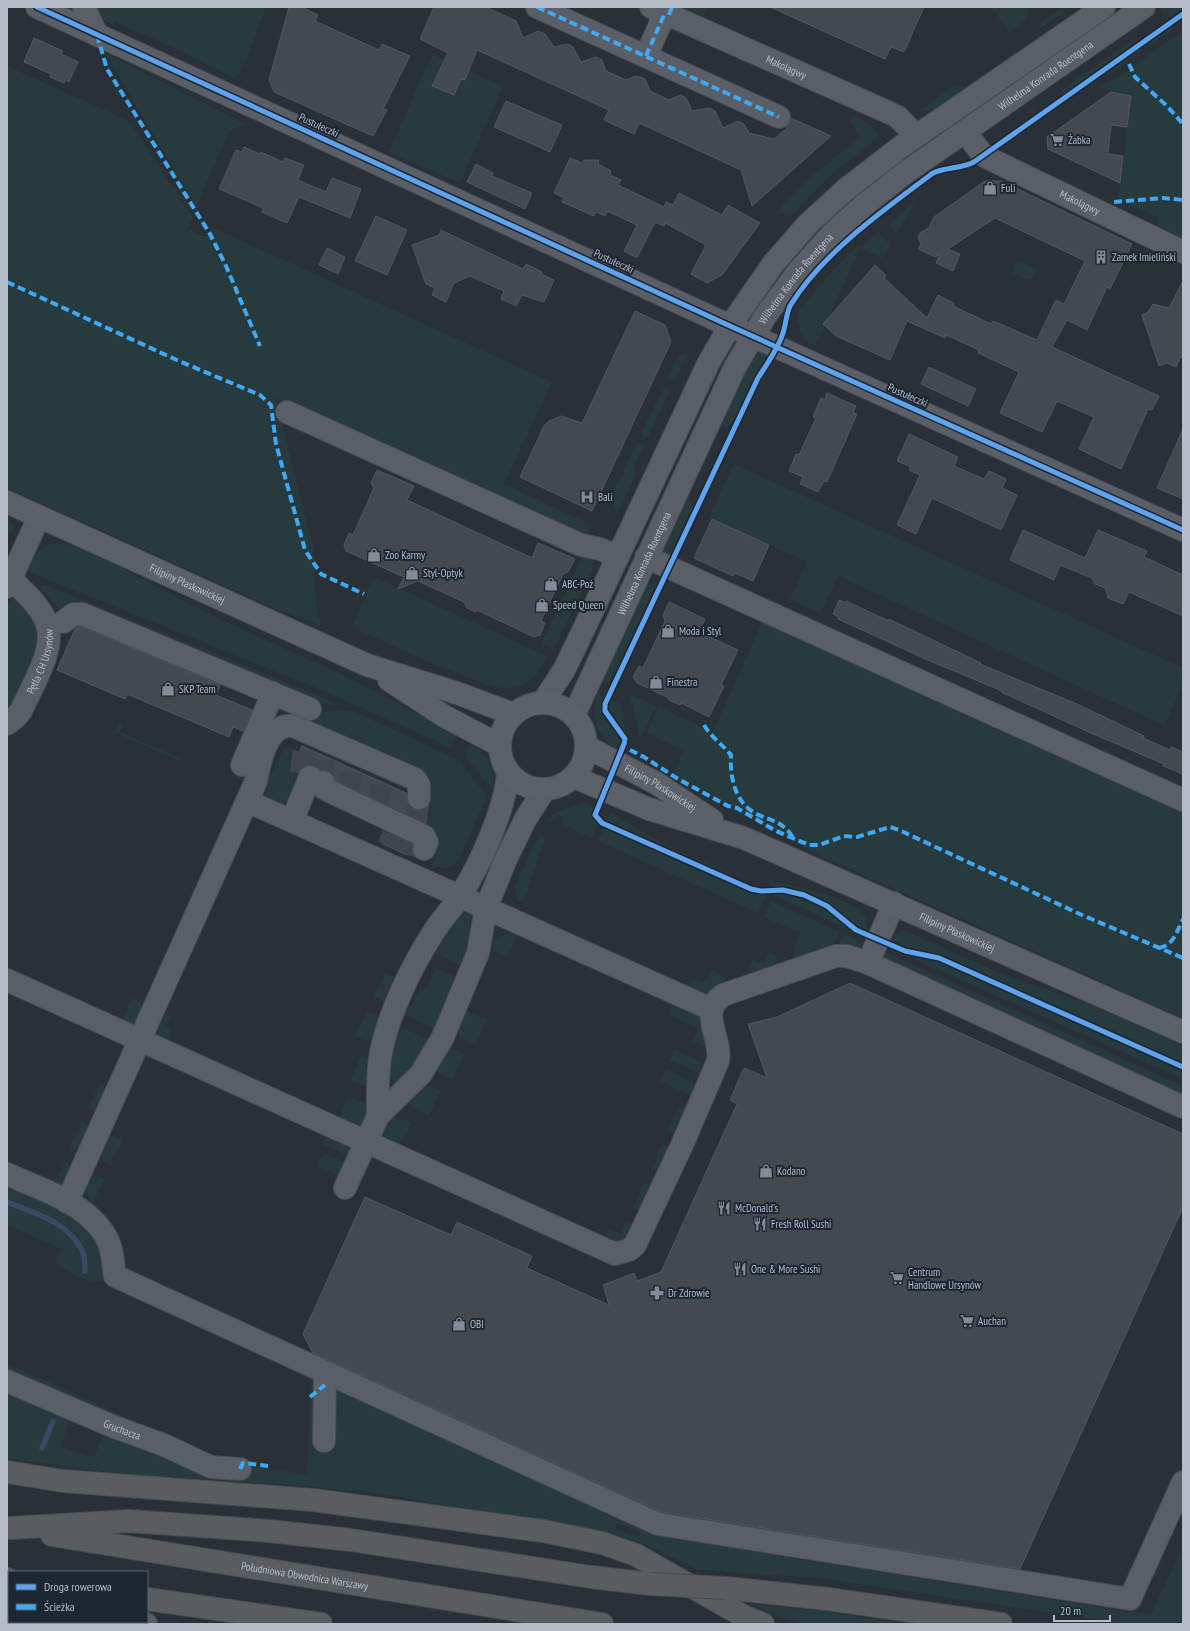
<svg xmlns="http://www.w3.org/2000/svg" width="1190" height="1631" font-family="'PT Sans Narrow',sans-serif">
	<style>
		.green { fill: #273a3e; fill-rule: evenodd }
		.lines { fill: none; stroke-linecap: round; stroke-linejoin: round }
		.stream { stroke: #384963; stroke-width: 5.5 }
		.building { fill: #444950; stroke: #52575f }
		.minor-tunnel { stroke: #3f454e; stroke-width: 22; stroke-dasharray: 22 11; stroke-linecap: butt }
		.minor-casing { stroke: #484c53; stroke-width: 24 }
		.major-casing { stroke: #484c55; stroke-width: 24 }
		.highway-casing { stroke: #474c53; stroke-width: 24 }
		.minor { stroke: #5a5e66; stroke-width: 22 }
		.major { stroke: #5c6168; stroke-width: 22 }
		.highway { stroke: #5a5d60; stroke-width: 22 }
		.highway-bridge-casing { stroke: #474c53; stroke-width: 24; stroke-linecap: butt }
		.highway-bridge { stroke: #5a5d60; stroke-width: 22 }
		.quiet { stroke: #3fa9f5; stroke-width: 4; stroke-dasharray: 8 4; stroke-linecap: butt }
		.cycleway-casing { stroke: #1d2633; stroke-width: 8 }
		.cycleway { stroke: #60a3ed; stroke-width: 5 }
		.labels { text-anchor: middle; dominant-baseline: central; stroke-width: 4; stroke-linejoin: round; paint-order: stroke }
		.street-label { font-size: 11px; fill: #b4bcc9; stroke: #1d2633 }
		.poi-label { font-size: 11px; fill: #b4bcc9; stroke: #1d2633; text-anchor: start }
	</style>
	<rect width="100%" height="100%" fill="#2a3038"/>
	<g class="green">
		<polygon points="97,7 266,7 240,75 234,78 174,48 115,22 113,25 103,20"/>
		<polygon points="675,7 710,7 701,19"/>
		<polygon points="991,7 1029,7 1027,19 1009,32"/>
		<polygon points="1063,7 1065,7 1062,9 1065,12 1037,30 1043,21"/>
		<polygon points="1161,7 1183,7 1183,8 1167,19 1160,8"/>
		<polygon points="1168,25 1173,28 1172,31 1149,45 1148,41"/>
		<polygon points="1183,31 1183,240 1155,227 1159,218 1118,199 1132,96 1099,87 1117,78"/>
		<polygon points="1134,39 1136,42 1063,94 1062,90"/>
		<polygon points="1140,48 1142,51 1106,75 1104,73"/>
		<polygon points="105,53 246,124 229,131 196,207"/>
		<polygon points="432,54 503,86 460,183 389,152"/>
		<polygon points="7,66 129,121 192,216 186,233 190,229 204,237 210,234 207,225 552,382 504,484 592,525 586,537 276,398 313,547 317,610 322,626 276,609 7,488"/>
		<polygon points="955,85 967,87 932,110 918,112"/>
		<polygon points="854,115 871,125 877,133 877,138 831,175 790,217 777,211 805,182 860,137 851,122"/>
		<polygon points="916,201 896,234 888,224"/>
		<polygon points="879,232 890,245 882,258 860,248 816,346 804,341 797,318 799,311 832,271 857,246 861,246"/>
		<polygon points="1021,261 1035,270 1036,274 1034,278 1025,280 1014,274 1013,265"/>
		<polygon points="689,351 675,381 669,380 667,378 678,356"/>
		<polygon points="762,353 768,354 757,372 732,424 725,428 718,424 751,359 757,354"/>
		<polygon points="665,386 670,390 648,437 645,438 641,433"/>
		<polygon points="637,442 643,443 644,446 634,466 636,474 617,515 612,496"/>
		<polygon points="734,464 1183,668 1183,683 1165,726 838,576 821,613 790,600 807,562 709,517"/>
		<polygon points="685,494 690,496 692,509 667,562 661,553"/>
		<polygon points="7,516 13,525 13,532 7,537"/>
		<path d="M54,543L71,545L104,559L211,615L341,674L457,734L452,745L449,747L331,694L29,572C30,557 40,547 54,543Z"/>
		<polygon points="584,557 594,558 594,566 554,649 542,643 580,561"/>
		<path d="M374,577L547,656C537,676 529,686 506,688C496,689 483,683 473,679C432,665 392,645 352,627Z"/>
		<polygon points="658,581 609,685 601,680 643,590 648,585"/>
		<polygon points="46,585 341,705 315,704 62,612 42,590 41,586"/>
		<path d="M13,596C24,601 39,625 40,637C40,649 18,704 7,709V607Z"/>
		<polygon points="764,618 1183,807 1183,1018 821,856 676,780 674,771 684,751 647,733 658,707 713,732"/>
		<path d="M597,692L604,696L601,710L619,738L620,742L616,750C597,735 591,716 597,692Z"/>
		<polygon points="630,694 656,706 640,739"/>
		<polygon points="610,699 620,704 627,739 608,710 608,706"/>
		<polygon points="351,710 459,760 487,796 457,864 446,868 432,866 437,854 432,851 427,826 431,805 431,778 311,725 318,712"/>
		<polygon points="119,722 124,724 120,732 181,759 180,761 114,732"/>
		<path d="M469,743C485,748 498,776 493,791L465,756Z"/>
		<path d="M288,747H292L298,753L292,768L297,771L296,800C284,808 268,804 264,790L283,749Z"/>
		<polygon points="584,803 594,806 592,817 598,824 592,838 562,824 564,817 558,815 551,822 547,820 557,812"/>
		<polygon points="610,813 667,846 722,869 720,872 607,821"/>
		<polygon points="604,828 754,894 764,894 766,898 758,913 598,841"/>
		<polygon points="539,835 545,837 523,902 517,902 515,885"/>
		<path d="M769,880C798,888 846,894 866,917L868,933C857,927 850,921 841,913C821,896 796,887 771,888Z"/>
		<path d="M775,893C798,894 834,906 846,928L771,894Z"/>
		<polygon points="771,901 839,932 831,950 794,961 794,947 800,933 764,917"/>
		<polygon points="466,913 470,914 471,916 470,932 462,966 435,953 462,915"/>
		<polygon points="906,931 1004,975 1092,1005 1183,1046 1183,1063 949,959 902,947 889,941 898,933"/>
		<path d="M519,933L507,958C501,955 492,953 492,944C498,934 508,933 519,933Z"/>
		<polygon points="844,934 866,944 859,947 837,949"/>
		<polygon points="770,951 777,957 775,967 756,974 747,970 753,959 764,964"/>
		<polygon points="885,952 1183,1086 1183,1096 885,961"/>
		<polygon points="915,957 940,962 1183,1070 1183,1079 914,959"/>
		<polygon points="436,968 459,978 437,1030 402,1014 412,1005 421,990 426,991"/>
		<polygon points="712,970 725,977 726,984 711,992 687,990 693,978 706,983"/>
		<polygon points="385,972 393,976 397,981 386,1002 374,997"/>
		<polygon points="132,998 144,1004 146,1007 138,1026 121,1022"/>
		<path d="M673,1003C698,1014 703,1017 708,1044L703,1046L693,1042L699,1029L668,1015Z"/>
		<polygon points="367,1011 375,1014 380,1021 374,1040 369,1041 355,1037"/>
		<polygon points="466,1011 487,1019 476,1044 460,1037 456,1029 464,1012"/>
		<path d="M165,1015H171L165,1027L171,1030L166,1043L155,1037C154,1030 159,1019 165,1015Z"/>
		<path d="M401,1027L430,1040C421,1054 411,1077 395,1082L388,1078L393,1052Z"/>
		<polygon points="449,1048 464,1054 453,1080 439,1073 436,1067"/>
		<polygon points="674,1049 706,1064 704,1076 675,1062 669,1061"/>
		<polygon points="362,1055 370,1061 369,1083 365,1086 350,1081"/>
		<polygon points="666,1069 699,1085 694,1094 690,1095 660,1081"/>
		<polygon points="100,1083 108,1088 96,1111 88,1109"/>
		<polygon points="423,1084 440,1090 429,1116 410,1107 407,1100"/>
		<polygon points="349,1096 366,1104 369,1107 363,1125 359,1128 338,1121"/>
		<polygon points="679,1105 688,1111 677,1134 667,1131"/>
		<polygon points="390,1116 411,1122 399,1148 380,1136"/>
		<polygon points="82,1121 90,1128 78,1150 70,1148"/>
		<polygon points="327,1133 353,1147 350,1157 322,1144"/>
		<path d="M110,1135L122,1140L111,1165L102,1161C99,1154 104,1140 110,1135Z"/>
		<polygon points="662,1144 671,1148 660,1171 656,1171 651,1169"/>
		<polygon points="324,1153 347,1164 341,1174 337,1175 318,1166"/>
		<polygon points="65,1161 73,1166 65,1187 54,1186"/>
		<path d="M92,1175H96L104,1179L93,1203C84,1194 82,1186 92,1175Z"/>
		<path d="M7,1182C41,1197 82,1209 99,1245C103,1255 104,1267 105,1278L102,1282C89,1283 65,1272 56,1262L61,1249L7,1225Z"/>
		<polygon points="645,1182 652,1186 641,1211 633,1208"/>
		<polygon points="627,1221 634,1224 622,1247 603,1240 609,1228 621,1234"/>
		<polygon points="7,1363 189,1446 199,1448 194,1451 7,1374"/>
		<path d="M310,1384L334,1388L653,1535L1121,1611L1151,1614L1183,1547V1624H1126L818,1578L698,1570L647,1545L618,1535L408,1498L356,1491L306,1486L132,1475L7,1458V1387L70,1418L61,1447L94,1457L105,1429L243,1464L307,1475ZM616,1524L625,1526L640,1533L638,1537L615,1529Z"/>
		<polygon points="753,1604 823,1611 909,1624 804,1624 769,1613"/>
		<polygon points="7,1615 9,1616 9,1622 51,1622 64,1624 7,1624"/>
	</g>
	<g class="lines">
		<g class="stream">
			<path d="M7,1202C34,1213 74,1224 84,1256C85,1261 85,1266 85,1271"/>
			<polyline points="42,1448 53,1421"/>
		</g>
	</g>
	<g class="building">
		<polygon points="289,7 301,7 318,15 315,21 379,50 382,44 410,56 383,109 387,110 373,136 274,92 269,80"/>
		<polygon points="434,7 486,7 516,21 523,38 538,31 545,34 554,47 568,44 573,47 581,62 596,57 602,60 606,71 626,80 636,76 645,79 650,91 669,100 681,95 686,98 692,111 709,108 715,111 723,128 738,121 744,124 749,133 774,139 786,129 791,118 831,136 752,206 741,170 639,123 634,134 604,120 609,110 477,50 465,80 461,79 454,95 432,86 448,53 420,39"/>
		<polygon points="770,7 924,7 904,52 891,47 885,59"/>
		<polygon points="34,38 63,51 61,54 78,62 69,82 65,80 64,83 50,77 51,74 24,62"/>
		<polygon points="1111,92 1131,96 1127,127 1111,125 1108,154 1123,156 1120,183 1048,149 1047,137"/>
		<polygon points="506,101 562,125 550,152 494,127"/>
		<polygon points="244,147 260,154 261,152 283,162 285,158 304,165 298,180 326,192 332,178 361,189 350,218 299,197 287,223 262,212 263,208 219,189 236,150 242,152"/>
		<polygon points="570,158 582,163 584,160 599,160 598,164 611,171 610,175 621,180 618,185 664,207 666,202 673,205 679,193 722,215 728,205 760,223 722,275 707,283 691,274 706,245 665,223 664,226 655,222 637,258 624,251 637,225 607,211 605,216 596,212 594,216 562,202 564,198 554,193"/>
		<polygon points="476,164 493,173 492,176 532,193 525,209 467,182"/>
		<polygon points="985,181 1001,181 1132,244 1110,289 1107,287 1087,330 1067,320 1052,347 1159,396 1152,410 1148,409 1121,469 1079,449 1094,417 1057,401 1042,432 1000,413 1019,372 978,353 979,350 944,334 946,336 945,338 907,321 890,360 836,336 823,324 875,265 886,275 884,278 927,318 938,295 954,303 953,306 991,324 993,321 1037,340 1056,300 1064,304 1085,261 995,218 948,249 960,254 953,271 936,263 940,254 935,257 918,249 921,244 918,238 921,232 929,228 934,217"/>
		<polygon points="376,216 407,230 387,275 355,261"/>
		<polygon points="441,230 523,269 526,264 542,272 541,274 554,280 544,302 522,295 516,306 501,299 504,291 470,276 454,283 446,302 432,295 435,288 426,284 412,245 439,235"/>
		<polygon points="327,248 345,257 338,274 319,265"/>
		<polygon points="1183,281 1183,357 1180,358 1176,367 1167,363 1159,366 1142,315 1148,312 1153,304 1169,308"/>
		<polygon points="635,311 665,325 671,342 592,511 520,477 544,426 549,421 561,416 582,423"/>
		<polygon points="929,367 976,389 968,406 921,384"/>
		<polygon points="827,393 856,406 853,413 857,414 827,482 824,481 818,492 800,484 803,477 789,471 796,454 799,455 816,418 813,417 821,398 825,400"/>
		<polygon points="1183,429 1183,499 1157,488"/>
		<polygon points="909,434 958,457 954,466 984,479 989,471 1006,479 1002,488 1017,495 1001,530 932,498 916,534 897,525 920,475 909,470 911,467 897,461"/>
		<polygon points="377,470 414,486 407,500 532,558 538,543 575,559 568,572 563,574 541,621 545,623 540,635 534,637 477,610 476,612 467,608 464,602 418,581 398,589 404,577 346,551 344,545 349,533 353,535 374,488 371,483"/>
		<polygon points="712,519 769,545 753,581 735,573 733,576 694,558"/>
		<polygon points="1023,530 1085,558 1098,530 1147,551 1144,557 1183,575 1183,616 1129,592 1123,604 1108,598 1105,588 1095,584 1092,578 1060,565 1054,580 1010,560"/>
		<polygon points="839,600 845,603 846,601 889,621 889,619 981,663 980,664 1077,704 1144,736 1143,738 1170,750 1171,747 1183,752 1183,774 1163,766 1164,764 1093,734 1001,692 1002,691 930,661 838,619 839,617 833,614"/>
		<polygon points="669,602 705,619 699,632 738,650 721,685 724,686 709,717 681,703 680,705 669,700 669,698 637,683 633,677 639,666 643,668 665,621 663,615"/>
		<polygon points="80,626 220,685 216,695 252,710 243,731 233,727 229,737 127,694 125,699 57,670 75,629"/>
		<polygon points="302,746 406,793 408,804 413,809 419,810 429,805 422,821 335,780 333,774 328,770 320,770 315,766 309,765 303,767 299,772 292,768"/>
		<polygon points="388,833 412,844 407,855 383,844"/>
		<polygon points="850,983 1183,1134 1183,1207 1020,1569 662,1512 313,1353 303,1334 365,1197 451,1235 457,1222 532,1256 527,1268 609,1305 603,1285 634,1273 637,1281 661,1272 737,1104 730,1100 744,1068 767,1078 748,1024 777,1017"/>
	</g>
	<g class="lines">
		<g class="minor-tunnel">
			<polyline points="301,773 304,747"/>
			<polyline points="323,782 324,756"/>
			<polyline points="349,794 351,768"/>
			<polyline points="378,807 382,782"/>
			<polyline points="416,823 419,798"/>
			<polyline points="388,846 393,835"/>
			<polyline points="404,853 409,842"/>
		</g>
		<g class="minor-casing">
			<g id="minor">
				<polyline points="37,7 730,326 1183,530"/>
				<polyline points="84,7 97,35"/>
				<polyline points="537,7 779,117"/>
				<path id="s1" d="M651,7L890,113L898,117L916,136"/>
				<polyline points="646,56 665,13"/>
				<path id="s2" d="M965,132L983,155L990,159L1183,252"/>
				<polyline points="287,412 581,545 600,549 618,557"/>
				<polyline points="646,557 1183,800"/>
				<polyline points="7,587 39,517"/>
				<polyline points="63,622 74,614 82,614 310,709"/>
				<polyline points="543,702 564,670 582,633 709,362 730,326 773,264 808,224 845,190 902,146 1104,7"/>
				<path id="s3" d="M574,715L735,367L766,315L797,273L831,235L863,206L905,173L1144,7"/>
				<path id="s4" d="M7,724L15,718L21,711C31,688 56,649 47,624C41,606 24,592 11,579"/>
				<polyline points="242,765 273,693"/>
				<polyline points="323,782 324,788 329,791 424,836 427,842 424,849"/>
				<polyline points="247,801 711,1009"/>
				<polyline points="292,821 310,777"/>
				<polyline points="868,963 894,903"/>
				<path d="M7,980L615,1254L629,1250L635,1245L682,1145L718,1061C722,1037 698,1012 723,995L836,956H847L868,963L1183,1107"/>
				<path d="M378,1116C378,1095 377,1072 381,1052C389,1013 411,967 433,933C441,920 452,909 460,896C480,865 505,810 508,773"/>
				<path d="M7,1174C42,1190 92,1204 109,1243C113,1252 113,1266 115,1276L658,1524L1130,1599L1183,1482"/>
				<polyline points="345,1188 378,1116 421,1074 443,1037 478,953 486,908 506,859 525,820 544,790"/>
				<path d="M67,1202L256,781C260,761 267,723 293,726L415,779L419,785V798"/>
				<path id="s5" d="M7,1381L112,1426L164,1445L211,1467L240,1469"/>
				<polyline points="324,1441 325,1372"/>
			</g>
		</g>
		<g class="major-casing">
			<g id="major">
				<path id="s6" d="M7,502L367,665L457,693L513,714"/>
				<polyline points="389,680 444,716 499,745"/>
				<circle cx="543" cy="746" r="43"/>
				<path id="s7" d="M587,747L656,783L712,820"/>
				<path id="s8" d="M574,777L649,809L744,838L1183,1032"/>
			</g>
		</g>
		<g class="highway-casing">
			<g id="highway">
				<polyline points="7,1472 63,1481 313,1500 543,1531 602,1543 636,1555 745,1617 763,1624"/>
				<polyline points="11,1528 129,1521 269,1531 351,1540 591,1577 651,1584"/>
				<path id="s9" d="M52,1535L602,1624"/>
				<polyline points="7,1579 9,1580"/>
				<polyline points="726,1588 828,1599 1001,1624"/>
				<polyline points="147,1599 321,1624"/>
				<polyline points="138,1622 146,1624"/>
			</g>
		</g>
		<use href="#minor" class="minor"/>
		<use href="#major" class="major"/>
		<use href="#highway" class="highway"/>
		<g class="highway-bridge-casing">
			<polyline id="highway-bridge" points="651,1584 726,1588"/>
		</g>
		<use href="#highway-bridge" class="highway-bridge"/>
		<g class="quiet">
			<polyline points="537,7 779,117"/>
			<polyline points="669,15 672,7"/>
			<polyline points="97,35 107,69 210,234 226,266 260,346"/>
			<polyline points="646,56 665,13"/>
			<polyline points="1129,64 1135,77 1167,106 1183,124"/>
			<polyline points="1114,202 1163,198 1183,200"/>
			<polyline points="7,282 179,361 260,395 271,405 276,444 305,550 321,574 364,594"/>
			<path d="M704,725C711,737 722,744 731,755C730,773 733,796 749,809C765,822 780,816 794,839"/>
			<polyline points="630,750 644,757 678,779 728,806 737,808 776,831 809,845 819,845 844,836 857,837 890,827 899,830 1082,915 1183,958"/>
			<path d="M1159,948C1174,945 1177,931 1183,919"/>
			<polyline points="310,1397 325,1385"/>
			<polyline points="240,1469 243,1463 269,1466"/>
		</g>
		<g class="cycleway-casing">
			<g id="cycleway">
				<polyline points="37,7 730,326 1183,530"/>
				<path d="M1183,14L974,162C961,169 946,167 933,173C884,210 822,253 790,306C786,315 786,324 783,333C778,349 767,364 758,378L605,704V711L625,739L624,744L595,815L602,823L751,889L761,891L783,890L804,895L827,906L856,930L905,951L939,958L1183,1067"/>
			</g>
		</g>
		<use href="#cycleway" class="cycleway"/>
	</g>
	<defs>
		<g id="supermarket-bare" transform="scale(1.08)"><path d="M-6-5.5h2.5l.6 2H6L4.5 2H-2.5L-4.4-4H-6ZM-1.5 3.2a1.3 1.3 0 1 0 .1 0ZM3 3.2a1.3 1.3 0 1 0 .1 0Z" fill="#848b96" stroke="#1d2633" stroke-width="2.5" paint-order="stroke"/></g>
		<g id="shop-bare" transform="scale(1.08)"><path d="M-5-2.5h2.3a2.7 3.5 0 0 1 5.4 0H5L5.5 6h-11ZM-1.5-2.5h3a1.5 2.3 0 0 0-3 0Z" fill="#848b96" stroke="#1d2633" stroke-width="2.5" paint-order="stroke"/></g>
		<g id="building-bare" transform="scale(1.08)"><path d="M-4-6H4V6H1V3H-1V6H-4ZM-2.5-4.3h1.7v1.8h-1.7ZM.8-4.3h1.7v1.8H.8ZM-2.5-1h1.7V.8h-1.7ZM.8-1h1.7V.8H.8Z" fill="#848b96" stroke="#1d2633" stroke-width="2.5" paint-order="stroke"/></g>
		<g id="hospital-bare" transform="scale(1.08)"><path d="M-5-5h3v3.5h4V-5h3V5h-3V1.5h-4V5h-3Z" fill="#848b96" stroke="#1d2633" stroke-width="2.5" paint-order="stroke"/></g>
		<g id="restaurant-bare" transform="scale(1.08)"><path d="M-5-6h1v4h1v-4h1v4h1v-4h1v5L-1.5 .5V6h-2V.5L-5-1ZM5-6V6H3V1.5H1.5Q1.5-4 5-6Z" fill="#848b96" stroke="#1d2633" stroke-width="2.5" paint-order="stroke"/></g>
		<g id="pharmacy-bare" transform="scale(1.08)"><path d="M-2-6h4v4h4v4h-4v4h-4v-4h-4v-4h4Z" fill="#848b96" stroke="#1d2633" stroke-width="2.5" paint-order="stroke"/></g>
	</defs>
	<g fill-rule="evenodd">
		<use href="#supermarket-bare" x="1057" y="140"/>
		<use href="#shop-bare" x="990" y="188"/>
		<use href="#building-bare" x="1101" y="257"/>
		<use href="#hospital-bare" x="587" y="497"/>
		<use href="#shop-bare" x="374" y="555"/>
		<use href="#shop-bare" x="412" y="573"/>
		<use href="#shop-bare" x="551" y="584"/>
		<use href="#shop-bare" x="542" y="605"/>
		<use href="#shop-bare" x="668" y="631"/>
		<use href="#shop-bare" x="656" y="682"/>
		<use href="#shop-bare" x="168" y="689"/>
		<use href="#shop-bare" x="766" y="1171"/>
		<use href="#restaurant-bare" x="724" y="1208"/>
		<use href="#restaurant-bare" x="760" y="1224"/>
		<use href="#restaurant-bare" x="740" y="1269"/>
		<use href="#supermarket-bare" x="897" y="1278"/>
		<use href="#pharmacy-bare" x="657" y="1293"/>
		<use href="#supermarket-bare" x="967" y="1321"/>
		<use href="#shop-bare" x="459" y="1324"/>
	</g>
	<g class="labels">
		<g class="street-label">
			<text stroke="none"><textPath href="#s1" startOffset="148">Makolągwy</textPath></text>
			<text stroke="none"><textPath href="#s3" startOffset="815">Wilhelma Konrada Roentgena</textPath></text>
			<text transform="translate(319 125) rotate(25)">Pustułeczki</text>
			<text stroke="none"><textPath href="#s2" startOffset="137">Makolągwy</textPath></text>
			<text transform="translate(614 261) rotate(25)">Pustułeczki</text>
			<text stroke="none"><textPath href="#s3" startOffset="491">Wilhelma Konrada Roentgena</textPath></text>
			<text transform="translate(908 395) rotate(24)">Pustułeczki</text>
			<text stroke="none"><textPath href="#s3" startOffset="167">Wilhelma Konrada Roentgena</textPath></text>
			<text stroke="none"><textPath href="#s6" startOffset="198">Filipiny Płaskowickiej</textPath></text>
			<text stroke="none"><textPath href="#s4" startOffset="73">Pętla CH Ursynów</textPath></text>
			<text stroke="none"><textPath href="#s7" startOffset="84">Filipiny Płaskowickiej</textPath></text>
			<text stroke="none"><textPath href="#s8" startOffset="414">Filipiny Płaskowickiej</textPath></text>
			<text stroke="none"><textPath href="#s5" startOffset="125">Gruchacza</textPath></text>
			<text stroke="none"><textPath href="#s9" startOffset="256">Południowa Obwodnica Warszawy</textPath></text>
		</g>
		<g class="poi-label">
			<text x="1068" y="140">Żabka</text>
			<text x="1001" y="188">Fuli</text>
			<text x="1112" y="257">Zamek Imieliński</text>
			<text x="598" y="497">Bali</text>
			<text x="385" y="555">Zoo Karmy</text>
			<text x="423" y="573">Styl-Optyk</text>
			<text x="562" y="584">ABC-Poż</text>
			<text x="553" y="605">Speed Queen</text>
			<text x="679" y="631">Moda i Styl</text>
			<text x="667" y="682">Finestra</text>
			<text x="179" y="689">SKP Team</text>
			<text x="777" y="1171">Kodano</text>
			<text x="735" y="1208">McDonald's</text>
			<text x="771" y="1224">Fresh Roll Sushi</text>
			<text x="751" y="1269">One &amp; More Sushi</text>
			<text x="908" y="1272">Centrum<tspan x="908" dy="13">Handlowe Ursynów</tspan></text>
			<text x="668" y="1293">Dr Zdrowie</text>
			<text x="978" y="1321">Auchan</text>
			<text x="470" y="1324">OBI</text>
		</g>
	</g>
	<rect width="1190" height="1631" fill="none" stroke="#b4bcc9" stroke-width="16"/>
	<rect x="8" y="1571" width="140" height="52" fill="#1d2633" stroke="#59626f"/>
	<rect x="16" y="1584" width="20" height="6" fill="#60a3ed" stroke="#59626f"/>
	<text x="44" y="1591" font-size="12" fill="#b4bcc9">Droga rowerowa</text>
	<rect x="16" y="1604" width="20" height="6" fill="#3fa9f5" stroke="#59626f"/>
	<text x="44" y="1611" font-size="12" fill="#b4bcc9">Ścieżka</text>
	<path d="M1054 1615v6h56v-6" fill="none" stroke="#b4bcc9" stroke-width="2"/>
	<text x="1060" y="1615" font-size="12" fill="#b4bcc9" stroke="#1d2633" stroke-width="3" paint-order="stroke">20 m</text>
</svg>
